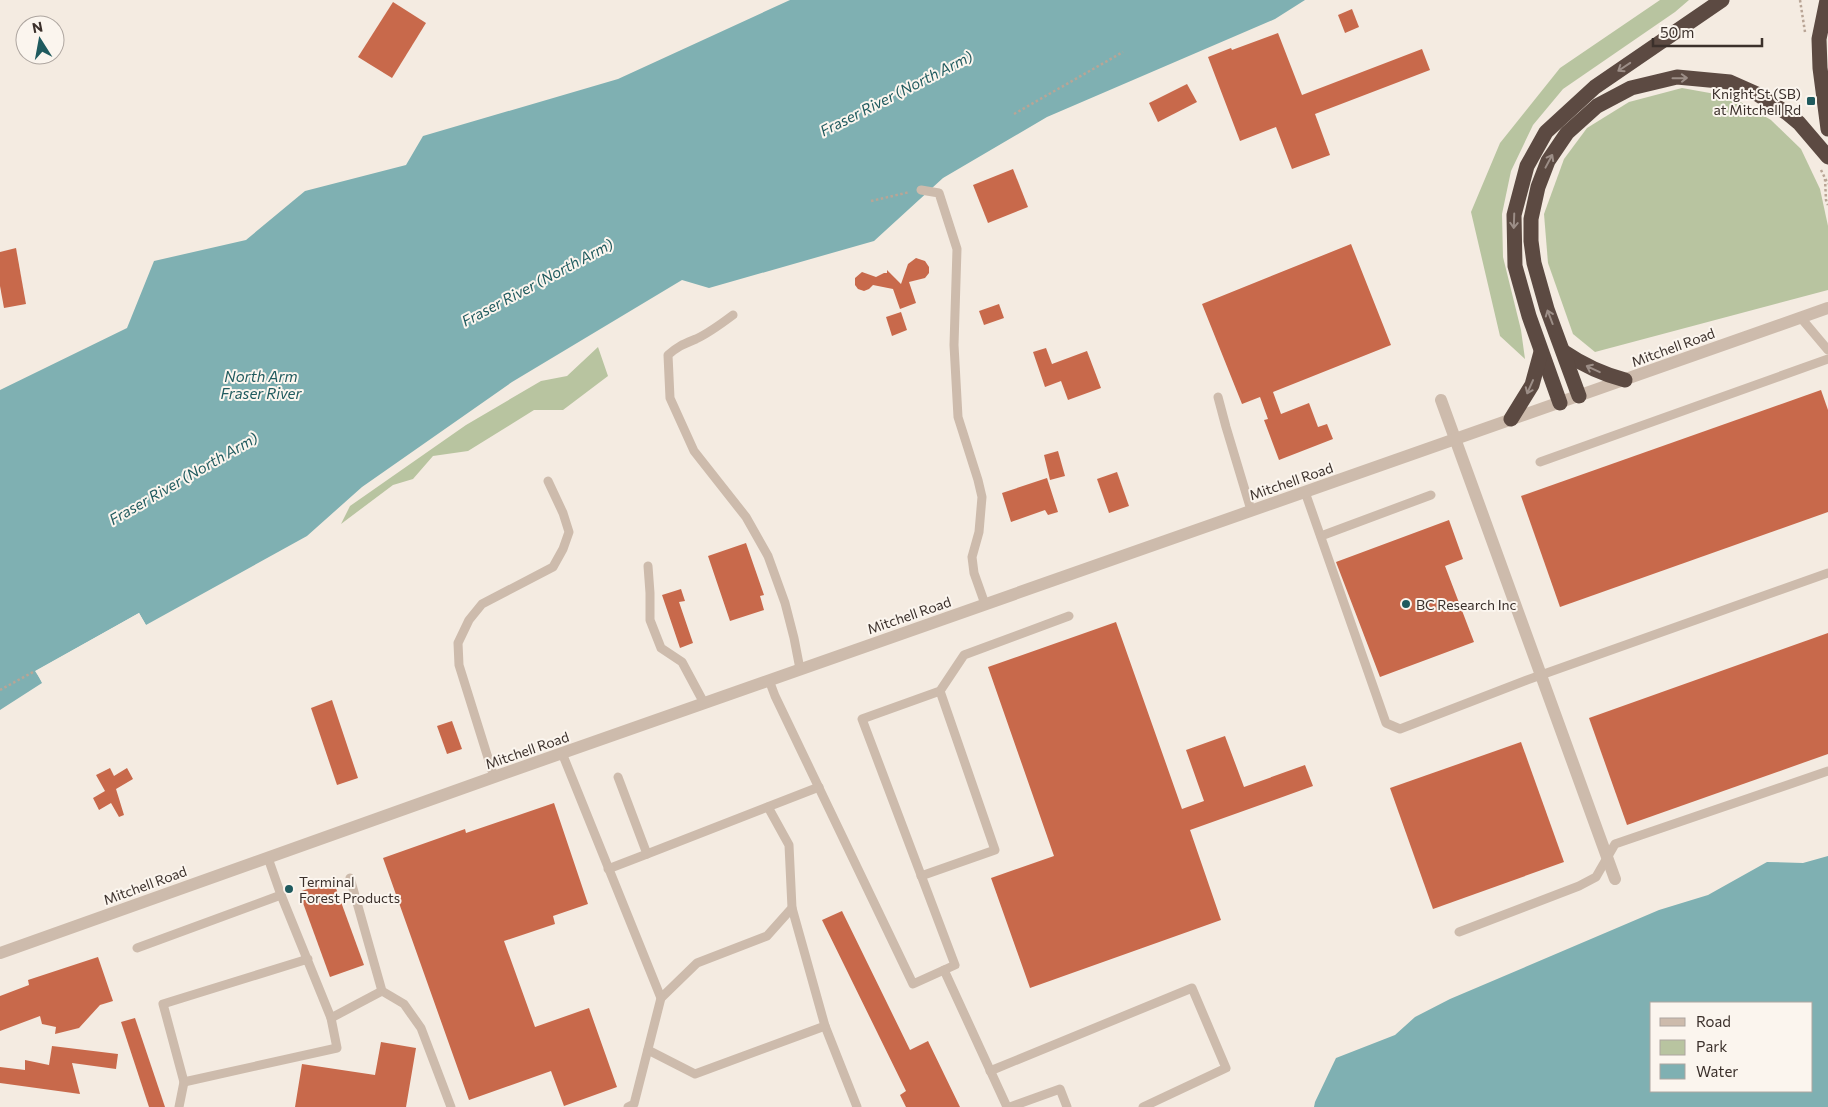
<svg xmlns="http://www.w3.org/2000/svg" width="1828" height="1107" font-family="Commissioner,sans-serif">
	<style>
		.green { fill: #b8c4a0 }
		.water { fill: #7fb0b2; fill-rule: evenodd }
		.pier { fill: #f4ebe1 }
		.building { fill: #c8694b }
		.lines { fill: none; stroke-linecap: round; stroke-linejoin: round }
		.path { stroke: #b9a596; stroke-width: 2.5; stroke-dasharray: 2.5 2.5; stroke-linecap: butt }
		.lane { stroke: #cdbbac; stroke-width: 9 }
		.street { stroke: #cdbbac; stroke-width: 12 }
		.highway { stroke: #5c4a42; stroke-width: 15 }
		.oneway { stroke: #9c8e87 }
		.poi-dot { fill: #1f5a5e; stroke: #fbf5ee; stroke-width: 2 }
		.labels { text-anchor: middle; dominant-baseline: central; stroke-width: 4; stroke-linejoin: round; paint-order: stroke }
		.poi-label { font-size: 14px; fill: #3b302b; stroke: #fbf5ee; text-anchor: start }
		.street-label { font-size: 14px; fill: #3b302b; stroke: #fbf5ee }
		.water-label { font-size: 15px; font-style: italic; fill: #1f5a5e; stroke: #fbf5ee }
	</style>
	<rect width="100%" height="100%" fill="#f4ebe1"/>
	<g class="green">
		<polygon points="1660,0 1689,0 1675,12 1563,89 1533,125 1511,171 1502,214 1503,257 1521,330 1525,359 1500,336 1471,212 1500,143 1560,68"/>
		<polygon points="1682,88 1732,97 1771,120 1801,149 1820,189 1828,226 1828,290 1595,352 1573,334 1548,263 1544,214 1564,159 1587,128 1629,102"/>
		<polygon points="598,347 608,376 563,410 534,410 468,451 433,456 413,479 393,485 341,524 350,506 466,425 541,381 567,376"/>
	</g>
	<g class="water">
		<polygon points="790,0 1305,0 1275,19 1047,117 943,178 874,241 709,288 682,280 512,382 362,487 307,536 146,625 139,613 36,671 42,683 0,710 0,390 127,328 154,261 246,240 305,191 406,165 423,136 618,79"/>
		<path d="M1828,856V1107H1314L1315,1102L1336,1058L1395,1035L1415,1017L1450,999L1659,910L1708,895L1767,862L1803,863ZM1652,1003H1812V1091H1652Z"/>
	</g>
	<polygon class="pier" points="139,613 147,627 144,626 138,616 39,672 45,682 44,685 35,671"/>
	<g class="building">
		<polygon points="393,2 426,23 392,78 358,57"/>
		<polygon points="1352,9 1359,27 1345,33 1338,15"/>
		<polygon points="1278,33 1302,95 1422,49 1430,70 1315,114 1330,155 1292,169 1276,127 1240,141 1208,57 1231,48 1232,50"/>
		<polygon points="1187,84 1197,102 1158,122 1149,103"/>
		<polygon points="1013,169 1028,207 988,223 973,185"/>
		<polygon points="1351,244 1391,345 1273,392 1281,414 1309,403 1318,427 1327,424 1333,439 1279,460 1264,420 1268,419 1260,397 1242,404 1202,304"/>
		<polygon points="16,248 26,304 4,308 0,286 0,252"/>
		<polygon points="916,258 925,261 929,267 929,273 925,278 909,282 916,303 900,309 893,289 873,285 869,289 864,291 858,289 855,285 855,278 862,272 876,277 884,273 887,273 887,270 901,284 908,264"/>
		<polygon points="999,304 1004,318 984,325 979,311"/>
		<polygon points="901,312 907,330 892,336 886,317"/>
		<polygon points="1046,348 1052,364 1087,351 1101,388 1068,400 1061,381 1045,387 1033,352"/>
		<polygon points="1821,390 1828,410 1828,512 1560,607 1521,496"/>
		<polygon points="1058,451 1065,476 1050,480 1044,455"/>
		<polygon points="1117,472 1129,506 1109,513 1097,479"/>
		<polygon points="1047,478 1058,512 1048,515 1045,510 1011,522 1002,493"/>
		<polygon points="1449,520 1463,559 1445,566 1474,642 1380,677 1336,562"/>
		<polygon points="746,543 764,595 760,596 764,610 730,621 708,556"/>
		<polygon points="681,589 685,601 679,602 693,643 680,648 662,595"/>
		<polygon points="1116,622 1182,809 1204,801 1186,750 1225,736 1244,787 1305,765 1313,786 1190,830 1221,920 1030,988 991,878 1054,856 988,667"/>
		<polygon points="1828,633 1828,754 1627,825 1589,718"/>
		<polygon points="332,700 358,778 337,785 311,708"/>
		<polygon points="452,721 462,749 447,754 437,726"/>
		<polygon points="1521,742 1564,862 1433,909 1390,788"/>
		<polygon points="110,768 114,776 127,768 133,779 116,789 124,815 119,817 111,803 99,810 93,798 105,791 96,775"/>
		<polygon points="554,803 588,904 553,916 555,924 504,941 535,1027 589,1008 617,1087 564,1106 551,1071 469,1100 383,858 465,829 466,833"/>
		<polygon points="333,880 364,965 330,977 299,892"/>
		<polygon points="842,911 910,1050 928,1041 960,1107 906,1107 900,1095 906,1091 822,920"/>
		<polygon points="98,957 113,1001 100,1005 79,1028 55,1034 56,1027 42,1024 40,1016 0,1031 0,996 29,985 28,980"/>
		<polygon points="135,1018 165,1107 149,1107 121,1022"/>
		<polygon points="381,1042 416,1048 406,1107 295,1107 302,1064 375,1075"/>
		<polygon points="52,1046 118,1054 116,1069 72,1063 80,1094 0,1083 0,1067 25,1070 25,1060 49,1065"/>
	</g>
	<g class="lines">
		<g class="path">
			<polyline points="1800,0 1805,32"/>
			<polyline points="1014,114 1123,52"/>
			<polyline points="1821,170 1828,184"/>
			<polyline points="1825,179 1826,200 1828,205"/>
			<polyline points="871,201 910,192"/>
			<polyline points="0,690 35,671"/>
		</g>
		<g class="lane">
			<polyline points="921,190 939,193 957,249 954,345 958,417 978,480 982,497 979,532 972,557 974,573 985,604"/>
			<path d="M733,315C721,324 709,333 696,339C684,344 678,346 668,355L670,398L694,451L746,517L768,556L785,603L794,638L800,669"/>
			<polyline points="1801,318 1828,350"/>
			<polyline points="1218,397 1226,427 1251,510"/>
			<polyline points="1540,462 1828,359"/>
			<polyline points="1305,492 1386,723 1400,729 1527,680 1828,573"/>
			<polyline points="1321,536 1431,495"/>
			<polyline points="648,566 650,593 650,620 661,648 682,662 704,703"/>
			<polyline points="769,680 775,696 913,984 955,965 862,719 940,691 964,655 1069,616"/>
			<polyline points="562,753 661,998 697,963 767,936 792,908 789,845 768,807"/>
			<polyline points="494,777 459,665 458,643 469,620 482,604 553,567 563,549 569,532 563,513 548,481"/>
			<polyline points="618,777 647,854 819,787"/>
			<polyline points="268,858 281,895 331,1018 337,1048 184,1082 163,1004 308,959"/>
			<polyline points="608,869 647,854"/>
			<polyline points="921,876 995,850 940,691"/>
			<polyline points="350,878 382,991 404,1004 421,1028 451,1107"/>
			<polyline points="1459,932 1579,886 1596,877 1615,844 1828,771"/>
			<polyline points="137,948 281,895"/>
			<polyline points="944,970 1007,1107"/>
			<polyline points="331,1018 382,991"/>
			<polyline points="825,1026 857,1107"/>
			<polyline points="648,1050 695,1074 825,1026 792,908"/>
			<polyline points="990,1071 1192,988 1226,1068 1143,1107"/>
			<polyline points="179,1107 184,1082"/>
			<polyline points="628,1107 634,1104 661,998"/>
			<polyline points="1010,1107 1060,1089 1067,1107"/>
		</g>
		<g class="street">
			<polyline points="1441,400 1615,879"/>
			<polyline points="0,953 494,777 1828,308"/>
		</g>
		<g class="highway">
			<polyline points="1827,0 1819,39 1820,68 1828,129"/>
			<path d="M1564,352C1583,365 1602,374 1625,380"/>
			<polyline points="1579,396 1547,309 1534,263 1531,241 1531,219 1538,187 1548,161 1567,133 1597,106 1631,88 1677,77 1730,82 1757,94 1787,113 1799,123 1828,157"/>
			<polyline points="1560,403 1529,316 1515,266 1514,215 1527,166 1546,132 1595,87 1722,0"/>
			<polyline points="1511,419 1532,385 1541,352"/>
		</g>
	</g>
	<defs><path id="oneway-shaft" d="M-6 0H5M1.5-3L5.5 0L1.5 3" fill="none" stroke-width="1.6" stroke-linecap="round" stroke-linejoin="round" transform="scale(1.25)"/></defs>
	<g class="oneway">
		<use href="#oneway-shaft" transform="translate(1624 67) rotate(146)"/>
		<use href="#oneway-shaft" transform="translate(1680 78) rotate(-1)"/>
		<use href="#oneway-shaft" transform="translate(1549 161) rotate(-62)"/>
		<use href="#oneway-shaft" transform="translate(1514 221) rotate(92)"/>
		<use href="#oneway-shaft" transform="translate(1550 317) rotate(-111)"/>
		<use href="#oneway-shaft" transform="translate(1593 369) rotate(-155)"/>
		<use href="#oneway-shaft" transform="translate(1530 387) rotate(114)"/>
	</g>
	<g class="poi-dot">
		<rect x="1806" y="96" width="10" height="10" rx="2.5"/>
		<circle cx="1406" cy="604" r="5"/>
		<circle cx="289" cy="889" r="5"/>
	</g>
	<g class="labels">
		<g class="poi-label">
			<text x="1801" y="93" text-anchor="end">Knight St (SB)<tspan x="1801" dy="16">at Mitchell Rd</tspan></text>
			<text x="1416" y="604">BC Research Inc</text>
			<text x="299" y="881">Terminal<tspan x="299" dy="16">Forest Products</tspan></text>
		</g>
		<g class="street-label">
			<text transform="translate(1673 347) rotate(-20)">Mitchell Road</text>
			<text transform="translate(1291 481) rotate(-19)">Mitchell Road</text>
			<text transform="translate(909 615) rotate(-19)">Mitchell Road</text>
			<text transform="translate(527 750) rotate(-19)">Mitchell Road</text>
			<text transform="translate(145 885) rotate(-20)">Mitchell Road</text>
		</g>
		<g class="water-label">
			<text transform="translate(896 93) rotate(-27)">Fraser River (North Arm)</text>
			<text transform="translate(537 282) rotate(-28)">Fraser River (North Arm)</text>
			<text x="261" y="376">North Arm<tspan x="261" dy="17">Fraser River</tspan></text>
			<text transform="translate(183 478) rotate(-30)">Fraser River (North Arm)</text>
		</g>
	</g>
	<rect x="1650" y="1002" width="162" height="90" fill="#fbf5ee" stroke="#aea6a0"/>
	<rect x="1660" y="1018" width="25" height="8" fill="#cdbbac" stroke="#aea6a0"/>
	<text x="1696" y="1027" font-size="15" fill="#3b302b">Road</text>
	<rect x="1660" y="1040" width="25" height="15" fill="#b8c4a0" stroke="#aea6a0"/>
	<text x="1696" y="1052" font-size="15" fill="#3b302b">Park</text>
	<rect x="1660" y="1064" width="25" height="15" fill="#7fb0b2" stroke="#aea6a0"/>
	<text x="1696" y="1077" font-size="15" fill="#3b302b">Water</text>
	<g transform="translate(40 40) rotate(349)"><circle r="24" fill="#fbf5ee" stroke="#aea6a0"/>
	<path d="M0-4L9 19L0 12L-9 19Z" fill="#1f5a5e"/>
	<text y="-8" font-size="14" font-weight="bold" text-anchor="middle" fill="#3b302b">N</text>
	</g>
	<path d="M1653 38v8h109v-8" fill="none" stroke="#3b302b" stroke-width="2.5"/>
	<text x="1660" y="38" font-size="15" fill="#3b302b" stroke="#fbf5ee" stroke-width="4" paint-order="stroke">50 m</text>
</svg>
